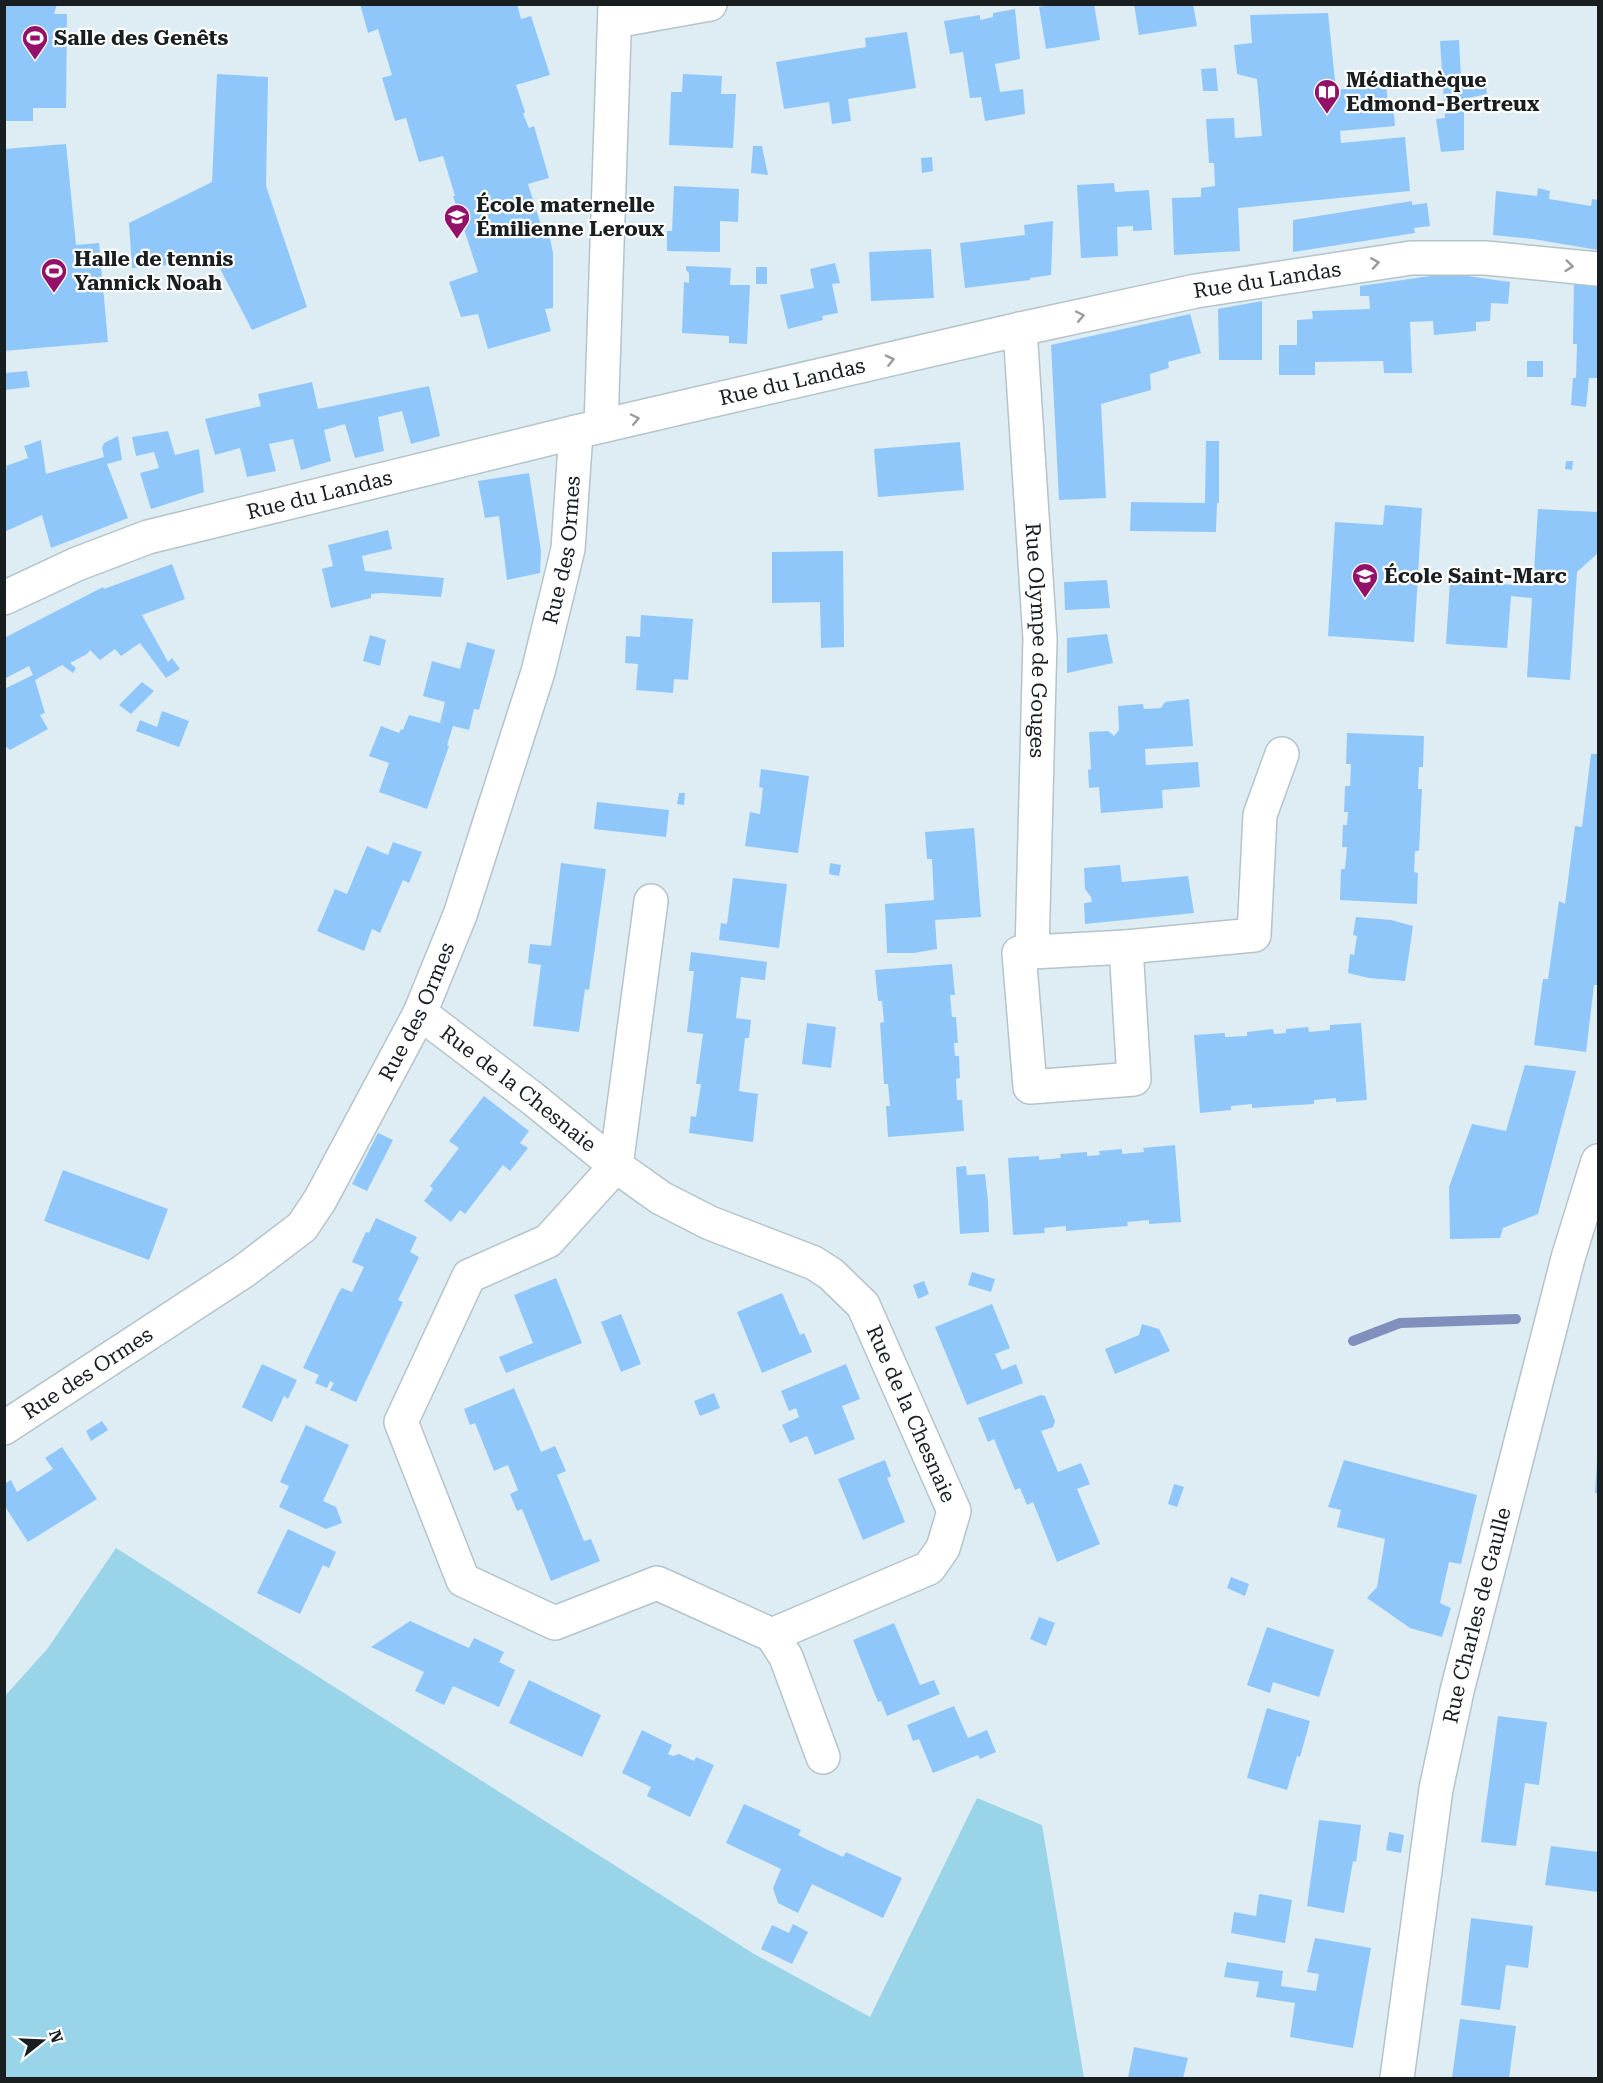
<svg xmlns="http://www.w3.org/2000/svg" width="1603" height="2083" font-family="'Roboto Serif',serif">
	<style>
		.green { fill: #9ad4e9 }
		.lines { fill: none; stroke-linecap: round; stroke-linejoin: round }
		.stream { stroke: #818fbc; stroke-width: 10 }
		.building { fill: #90c7fa }
		.minor-casing { stroke: #b5c4ca; stroke-width: 36 }
		.major-casing { stroke: #b5c4ca; stroke-width: 36 }
		.minor { stroke: #fff; stroke-width: 33 }
		.major { stroke: #fff; stroke-width: 33 }
		.oneway { stroke: #989a9b }
		.labels { text-anchor: middle; dominant-baseline: central; stroke-width: 4.5; stroke-linejoin: round; paint-order: stroke }
		.poi-label { font-size: 21px; font-weight: bold; fill: #191e21; stroke: #fff; text-anchor: start }
		.street-label { font-size: 21px; fill: #191e21; stroke: #fff }
	</style>
	<rect width="100%" height="100%" fill="#ddedf3"/>
	<polygon class="green" points="116,1548 754,1954 870,2017 977,1798 1042,1825 1084,2078 5,2078 5,1696 48,1648"/>
	<g class="lines">
		<polyline class="stream" points="1353,1341 1400,1323 1516,1319"/>
	</g>
	<g class="building">
		<polygon points="4,4 57,4 54,14 67,14 66,108 33,108 33,121 4,121"/>
		<polygon points="360,4 517,4 521,19 531,16 550,75 516,85 525,112 523,114 529,128 534,126 549,178 528,184 541,225 547,223 553,253 553,308 545,309 551,331 488,349 478,314 461,317 449,282 478,272 453,196 455,196 443,156 419,162 406,118 395,121 382,78 392,75 378,29 368,33"/>
		<polygon points="1056,4 1094,4 1100,40 1046,49 1039,7"/>
		<polygon points="1134,4 1193,4 1197,26 1139,35"/>
		<polygon points="1015,9 1020,59 995,64 1000,92 1023,89 1025,114 985,121 981,97 970,98 963,52 950,54 944,21 980,15 980,20 993,17 993,13"/>
		<polygon points="1328,13 1336,90 1386,84 1388,104 1393,104 1395,126 1340,131 1341,143 1405,137 1410,191 1238,208 1240,251 1174,255 1172,198 1201,197 1201,188 1215,186 1214,163 1209,163 1206,119 1234,118 1235,138 1262,136 1257,79 1237,74 1234,45 1252,43 1250,15"/>
		<polygon points="907,32 916,88 848,99 851,121 832,124 829,102 784,109 776,62 866,47 865,38"/>
		<polygon points="1459,40 1461,78 1485,76 1487,94 1464,99 1464,150 1441,152 1436,119 1445,118 1440,41"/>
		<polygon points="1216,68 1218,91 1203,91 1201,69"/>
		<polygon points="217,74 268,77 266,186 307,307 252,330 216,261 132,268 129,223 212,182"/>
		<polygon points="683,74 722,76 721,94 736,94 733,148 669,145 671,92 682,92"/>
		<polygon points="66,144 76,245 99,243 108,342 4,351 4,149"/>
		<polygon points="753,146 762,146 768,175 751,173"/>
		<polygon points="932,157 933,171 922,173 921,158"/>
		<polygon points="1114,183 1115,192 1149,190 1152,230 1133,231 1133,226 1117,227 1118,256 1081,258 1077,185"/>
		<polygon points="674,186 739,189 738,222 720,221 720,252 667,251 667,231 672,231"/>
		<polygon points="1538,188 1550,191 1549,199 1591,206 1592,199 1598,200 1598,250 1533,239 1493,235 1496,191 1537,196"/>
		<polygon points="1412,201 1412,205 1427,203 1430,226 1414,228 1415,233 1293,252 1293,220"/>
		<polygon points="1053,221 1051,275 1030,278 1030,280 965,288 960,243 1025,235 1024,225"/>
		<polygon points="931,249 934,298 871,301 869,252"/>
		<polygon points="835,263 840,283 832,284 838,313 822,316 823,320 788,329 780,295 814,288 810,269"/>
		<polygon points="686,266 731,268 730,285 750,285 747,344 729,343 729,336 682,333 684,282 689,283 689,273 686,270"/>
		<rect x="756" y="267" width="11" height="17"/>
		<polygon points="1460,275 1510,282 1508,304 1491,303 1490,321 1476,322 1476,331 1434,335 1433,321 1410,322 1412,373 1384,373 1383,361 1315,362 1315,375 1279,375 1279,345 1297,345 1297,320 1313,319 1312,311 1370,309 1369,296 1360,296 1360,286 1431,276"/>
		<polygon points="1574,279 1598,279 1598,378 1589,378 1586,407 1571,405 1573,378 1576,378 1577,344 1573,344"/>
		<polygon points="1262,301 1262,360 1219,360 1218,309"/>
		<polygon points="1190,314 1201,353 1168,362 1169,368 1150,374 1151,390 1101,404 1106,498 1059,500 1051,345"/>
		<rect x="1527" y="361" width="16" height="16"/>
		<polygon points="27,371 30,387 4,390 4,373"/>
		<polygon points="312,382 318,409 429,386 440,436 411,444 402,411 378,417 384,451 355,458 345,424 324,430 331,461 301,470 293,439 269,444 276,471 247,477 240,448 215,455 205,419 261,406 258,394"/>
		<polygon points="168,431 175,455 199,449 204,492 151,509 140,473 159,468 154,452 136,456 132,437"/>
		<polygon points="118,436 122,460 107,464 128,518 51,548 42,515 4,532 4,470 7,469 6,466 28,458 24,446 41,440 46,474 104,457 102,448 104,443"/>
		<polygon points="1206,441 1219,441 1219,503 1217,503 1216,532 1130,531 1131,502 1205,503"/>
		<polygon points="960,442 964,490 878,497 874,449"/>
		<polygon points="1566,461 1573,461 1572,470 1565,469"/>
		<polygon points="529,473 541,551 540,573 507,580 499,516 485,518 478,481"/>
		<polygon points="1385,505 1422,508 1414,642 1328,636 1335,522 1383,525"/>
		<polygon points="1538,509 1598,512 1598,553 1577,572 1570,680 1527,677 1532,598 1511,596 1507,648 1446,644 1450,581 1533,586"/>
		<polygon points="388,530 392,549 362,556 365,571 444,578 441,597 382,593 371,594 371,598 331,608 322,569 333,566 328,545"/>
		<polygon points="843,551 844,647 821,648 820,602 772,603 772,552"/>
		<polygon points="172,564 185,599 142,615 168,662 172,658 180,669 166,678 140,643 121,656 115,649 100,660 90,650 87,654 70,663 76,668 73,673 62,665 35,680 45,713 40,715 48,729 10,750 4,745 4,689 33,675 29,666 4,679 4,638 103,587 104,589"/>
		<polygon points="1107,580 1110,608 1065,610 1064,582"/>
		<polygon points="641,615 693,619 688,680 674,679 673,693 636,690 638,664 625,663 626,636 640,637"/>
		<polygon points="1107,634 1113,663 1067,673 1067,638"/>
		<polygon points="370,635 386,640 380,666 363,661"/>
		<polygon points="467,642 495,650 479,710 474,709 469,730 453,726 447,745 449,746 427,809 379,792 389,763 369,756 381,726 399,733 401,729 403,730 409,715 440,723 445,702 423,696 432,661 460,669"/>
		<polygon points="142,682 154,691 131,714 119,705"/>
		<polygon points="1189,699 1193,746 1145,749 1146,765 1198,762 1200,787 1162,790 1163,808 1101,813 1099,787 1089,788 1088,770 1091,769 1089,732 1108,731 1114,736 1119,730 1118,706 1143,704 1144,709 1161,708 1165,702"/>
		<polygon points="162,711 189,721 179,747 136,731 140,720 157,727"/>
		<polygon points="1347,733 1424,736 1423,767 1419,767 1418,789 1422,789 1419,851 1415,851 1414,872 1418,873 1417,904 1340,900 1341,869 1345,869 1347,847 1342,847 1343,825 1347,825 1348,812 1344,812 1345,786 1350,786 1351,764 1346,764"/>
		<polygon points="1591,754 1598,754 1598,985 1594,985 1586,1052 1534,1045 1543,979 1548,979 1559,901 1565,904 1575,826 1582,827"/>
		<polygon points="761,769 809,776 798,853 745,846 750,812 760,814 763,788 759,787"/>
		<polygon points="679,793 685,793 684,805 677,804"/>
		<polygon points="597,802 669,810 666,837 594,829"/>
		<polygon points="974,828 981,917 935,920 937,949 914,953 887,953 885,904 934,900 932,859 927,859 925,832"/>
		<polygon points="393,842 422,852 409,883 403,880 380,933 372,929 364,951 317,931 335,889 347,894 367,846 388,855"/>
		<polygon points="561,863 606,869 589,990 585,989 579,1032 533,1026 541,965 528,963 530,944 551,946"/>
		<polygon points="830,863 841,865 839,876 829,874"/>
		<polygon points="1120,865 1122,882 1188,876 1194,913 1085,924 1084,903 1092,902 1091,897 1085,889 1084,868"/>
		<polygon points="733,878 787,884 779,948 719,940 721,923 727,924"/>
		<polygon points="1356,917 1391,920 1413,926 1405,981 1369,978 1348,973 1350,954 1354,955 1357,936 1353,935"/>
		<polygon points="691,952 767,962 765,980 741,977 736,1018 751,1020 749,1038 745,1038 739,1091 758,1094 753,1142 689,1133 691,1116 696,1117 701,1084 696,1084 703,1034 687,1032 694,971 689,971"/>
		<polygon points="952,964 955,995 950,995 952,1017 956,1017 958,1043 954,1043 955,1056 959,1056 960,1078 956,1079 957,1100 962,1100 964,1131 888,1137 886,1106 890,1106 888,1084 884,1084 880,1023 884,1022 882,1001 878,1001 875,970"/>
		<polygon points="807,1023 836,1027 831,1068 802,1064"/>
		<polygon points="1361,1023 1367,1100 1336,1102 1336,1098 1314,1100 1314,1104 1252,1108 1252,1104 1231,1106 1231,1110 1200,1113 1194,1035 1225,1033 1225,1037 1247,1036 1247,1032 1273,1029 1274,1034 1286,1033 1286,1029 1308,1027 1309,1032 1330,1030 1330,1025"/>
		<polygon points="1525,1065 1576,1071 1538,1214 1503,1228 1500,1238 1450,1239 1449,1187 1472,1124 1506,1131"/>
		<polygon points="484,1096 529,1131 520,1143 528,1148 510,1171 503,1165 465,1214 460,1210 451,1222 424,1201 433,1189 430,1186 459,1148 449,1141"/>
		<polygon points="378,1133 393,1140 367,1191 352,1184"/>
		<polygon points="1175,1145 1181,1222 1149,1224 1149,1220 1127,1222 1128,1226 1066,1231 1066,1226 1044,1228 1045,1233 1013,1235 1008,1158 1039,1156 1039,1160 1061,1158 1060,1154 1087,1152 1087,1156 1100,1155 1099,1151 1122,1149 1122,1154 1144,1152 1143,1148"/>
		<polygon points="966,1166 967,1175 985,1174 988,1201 989,1232 960,1234 956,1167"/>
		<polygon points="63,1170 168,1209 149,1260 44,1221"/>
		<polygon points="376,1218 417,1237 410,1252 419,1257 398,1300 403,1302 356,1402 330,1390 334,1383 330,1381 327,1388 315,1383 319,1375 303,1368 339,1292 342,1288 352,1292 364,1267 352,1262 366,1232 369,1233"/>
		<polygon points="972,1272 995,1279 991,1292 968,1285"/>
		<polygon points="556,1278 582,1343 506,1373 499,1357 533,1343 514,1295"/>
		<polygon points="924,1281 929,1294 918,1299 913,1285"/>
		<polygon points="782,1293 800,1335 804,1333 812,1352 762,1373 737,1312"/>
		<polygon points="992,1304 1010,1348 995,1354 1002,1370 1016,1364 1023,1383 967,1405 935,1327"/>
		<polygon points="621,1314 641,1364 621,1372 601,1322"/>
		<polygon points="1142,1324 1159,1329 1170,1351 1115,1374 1105,1349 1139,1335"/>
		<polygon points="262,1364 297,1380 288,1399 284,1396 272,1422 242,1407"/>
		<polygon points="846,1364 860,1399 842,1406 855,1439 815,1455 807,1436 790,1443 782,1425 799,1417 796,1408 789,1411 781,1391"/>
		<polygon points="514,1388 541,1452 555,1446 566,1471 557,1475 584,1541 591,1539 600,1561 551,1581 522,1509 517,1511 510,1494 518,1490 508,1465 494,1471 475,1423 470,1425 464,1409"/>
		<polygon points="714,1393 720,1408 700,1416 694,1401"/>
		<polygon points="1041,1395 1045,1396 1055,1421 1053,1427 1041,1431 1058,1472 1081,1463 1090,1484 1077,1489 1100,1544 1057,1562 1033,1502 1027,1505 1020,1488 1015,1490 994,1439 988,1442 978,1418"/>
		<polygon points="102,1421 108,1430 91,1441 86,1431"/>
		<polygon points="306,1425 349,1445 323,1501 336,1507 342,1523 326,1529 279,1507 289,1486 280,1482"/>
		<polygon points="62,1447 97,1499 28,1542 4,1505 4,1484 11,1480 17,1492 53,1469 45,1458"/>
		<polygon points="885,1460 891,1476 887,1478 905,1522 863,1540 838,1479"/>
		<polygon points="1344,1460 1477,1495 1461,1564 1449,1562 1440,1603 1451,1608 1442,1637 1410,1628 1367,1598 1377,1587 1385,1539 1337,1527 1341,1510 1328,1507"/>
		<polygon points="1597,1462 1598,1463 1598,1493 1595,1493"/>
		<polygon points="1174,1484 1184,1487 1177,1507 1168,1504"/>
		<polygon points="288,1529 336,1552 329,1568 323,1565 300,1614 257,1593"/>
		<polygon points="1231,1577 1249,1584 1245,1596 1227,1588"/>
		<polygon points="1039,1617 1055,1623 1046,1646 1030,1639"/>
		<polygon points="410,1621 469,1648 474,1638 504,1652 499,1662 515,1670 499,1707 453,1686 444,1705 415,1691 424,1672 371,1647"/>
		<polygon points="894,1623 920,1685 934,1680 940,1694 887,1716 881,1701 878,1702 853,1640"/>
		<polygon points="1267,1627 1334,1650 1319,1697 1273,1682 1270,1693 1247,1685"/>
		<polygon points="529,1680 601,1715 582,1757 509,1723"/>
		<polygon points="954,1706 968,1738 987,1730 996,1752 980,1759 978,1755 933,1773 919,1739 913,1741 907,1725"/>
		<polygon points="1267,1708 1310,1721 1300,1757 1297,1756 1287,1790 1247,1778"/>
		<polygon points="1498,1716 1547,1722 1539,1785 1525,1783 1516,1846 1481,1842"/>
		<polygon points="642,1730 672,1745 668,1754 673,1756 679,1754 694,1761 696,1757 714,1765 690,1817 647,1796 651,1787 622,1773"/>
		<polygon points="744,1804 801,1830 798,1835 828,1850 843,1857 846,1852 902,1878 883,1918 812,1884 798,1913 778,1903 773,1888 781,1869 726,1843"/>
		<polygon points="1319,1820 1361,1825 1356,1862 1353,1861 1344,1913 1307,1906"/>
		<polygon points="1389,1832 1404,1835 1401,1853 1386,1850"/>
		<polygon points="1551,1846 1598,1852 1598,1892 1545,1885"/>
		<polygon points="1259,1894 1292,1900 1285,1943 1231,1933 1234,1912 1256,1916"/>
		<polygon points="1471,1918 1533,1926 1528,1968 1506,1965 1500,2010 1461,2005"/>
		<polygon points="793,1924 808,1932 792,1964 761,1949 772,1925 789,1933"/>
		<polygon points="1315,1938 1371,1948 1353,2048 1290,2037 1295,2003 1256,1997 1259,1982 1224,1977 1227,1962 1283,1971 1281,1986 1316,1991 1319,1974 1307,1972"/>
		<polygon points="1460,2019 1516,2026 1509,2078 1452,2078"/>
		<polygon points="1134,2047 1188,2058 1183,2078 1128,2078"/>
	</g>
	<g class="lines">
		<g class="minor-casing">
			<g id="minor">
				<polyline points="615,21 710,4"/>
				<path id="s1" d="M1020,329L1040,639L1032,952L1126,947L1254,935L1260,815L1282,754"/>
				<polyline points="601,426 615,4"/>
				<path id="s2" d="M4,598L77,564L148,537L576,432L1020,329L1196,291L1411,258H1486L1598,269"/>
				<polyline points="1032,952 1019,953 1030,1087 1134,1079 1126,947"/>
				<path id="s3" d="M420,1013L532,1098L616,1166L661,1198L710,1223L814,1263L831,1274L863,1305L954,1511L943,1548L929,1568L772,1635L657,1583L555,1623L463,1580L401,1422L469,1276L548,1241L616,1166L651,901"/>
				<path id="s4" d="M4,1428L244,1271L302,1227L320,1200L420,1013L460,915L538,672L568,549L576,432"/>
				<polyline points="772,1635 786,1657 823,1757"/>
			</g>
		</g>
		<g class="major-casing">
			<g id="major">
				<path id="s5" d="M1397,2078L1436,1789L1457,1691L1568,1258L1598,1161"/>
			</g>
		</g>
		<use href="#minor" class="minor"/>
		<use href="#major" class="major"/>
	</g>
	<defs><path id="oneway-chevron" d="M-2-3.5L2.5 0L-2 3.5" fill="none" stroke-width="1.6" stroke-linecap="round" stroke-linejoin="round" transform="scale(1.5)"/></defs>
	<g class="oneway">
		<use href="#oneway-chevron" transform="translate(1375 263) rotate(-9)"/>
		<use href="#oneway-chevron" transform="translate(1569 266) rotate(6)"/>
		<use href="#oneway-chevron" transform="translate(1080 316) rotate(-12)"/>
		<use href="#oneway-chevron" transform="translate(890 360) rotate(-13)"/>
		<use href="#oneway-chevron" transform="translate(635 419) rotate(-12)"/>
	</g>
	<defs>
		<g id="stadium-pin" transform="scale(1.35)"><path d="M0 17L-7.5 6A9.5 9.5 0 1 1 7.5 6Z" fill="#94116a" stroke="#fff"/><path d="M0-5a6.5 5 0 1 0 0 10a6.5 5 0 1 0 0-10ZM-3.5-1.8h7v3.6h-7Z" fill="#fff"/></g>
		<g id="library-pin" transform="scale(1.35)"><path d="M0 17L-7.5 6A9.5 9.5 0 1 1 7.5 6Z" fill="#94116a" stroke="#fff"/><path d="M-6-4Q-3-5.5-.7-3.5V5Q-3 3-6 4ZM6-4Q3-5.5 .7-3.5V5Q3 3 6 4Z" fill="#fff"/></g>
		<g id="school-pin" transform="scale(1.35)"><path d="M0 17L-7.5 6A9.5 9.5 0 1 1 7.5 6Z" fill="#94116a" stroke="#fff"/><path d="M0-5L7-2L0 1L-7-2ZM-4 1L0 2.5L4 1V4Q0 6-4 4Z" fill="#fff"/></g>
	</defs>
	<g fill-rule="evenodd">
		<use href="#stadium-pin" x="35" y="38"/>
		<use href="#library-pin" x="1327" y="92"/>
		<use href="#school-pin" x="457" y="217"/>
		<use href="#stadium-pin" x="54" y="271"/>
		<use href="#school-pin" x="1365" y="576"/>
	</g>
	<g class="labels">
		<g class="poi-label">
			<text x="54" y="38">Salle des Genêts</text>
			<text x="1346" y="80">Médiathèque<tspan x="1346" dy="24">Edmond-Bertreux</tspan></text>
			<text x="476" y="205">École maternelle<tspan x="476" dy="24">Émilienne Leroux</tspan></text>
			<text x="74" y="259">Halle de tennis<tspan x="74" dy="24">Yannick Noah</tspan></text>
			<text x="1384" y="576">École Saint-Marc</text>
		</g>
		<g class="street-label">
			<text stroke="none"><textPath href="#s2" startOffset="1305">Rue du Landas</textPath></text>
			<text stroke="none"><textPath href="#s2" startOffset="819">Rue du Landas</textPath></text>
			<text stroke="none"><textPath href="#s2" startOffset="333">Rue du Landas</textPath></text>
			<text stroke="none"><textPath href="#s4" startOffset="1090">Rue des Ormes</textPath></text>
			<text stroke="none"><textPath href="#s1" startOffset="312">Rue Olympe de Gouges</textPath></text>
			<text stroke="none"><textPath href="#s4" startOffset="604">Rue des Ormes</textPath></text>
			<text stroke="none"><textPath href="#s3" startOffset="124">Rue de la Chesnaie</textPath></text>
			<text stroke="none"><textPath href="#s4" startOffset="100">Rue des Ormes</textPath></text>
			<text stroke="none"><textPath href="#s3" startOffset="654">Rue de la Chesnaie</textPath></text>
			<text stroke="none"><textPath href="#s5" startOffset="470">Rue Charles de Gaulle</textPath></text>
		</g>
	</g>
	<rect width="1603" height="2083" fill="none" stroke="#191e21" stroke-width="12"/>
	<g transform="translate(42 2041) rotate(72)" stroke="#ffffff" stroke-width="4.5" paint-order="stroke">
	<path d="M0-4.5L10 22L0 15L-10 22Z" fill="#191e21"/>
	<text y="-9" font-size="16" font-weight="bold" text-anchor="middle" fill="#191e21">N</text>
	</g>
</svg>
